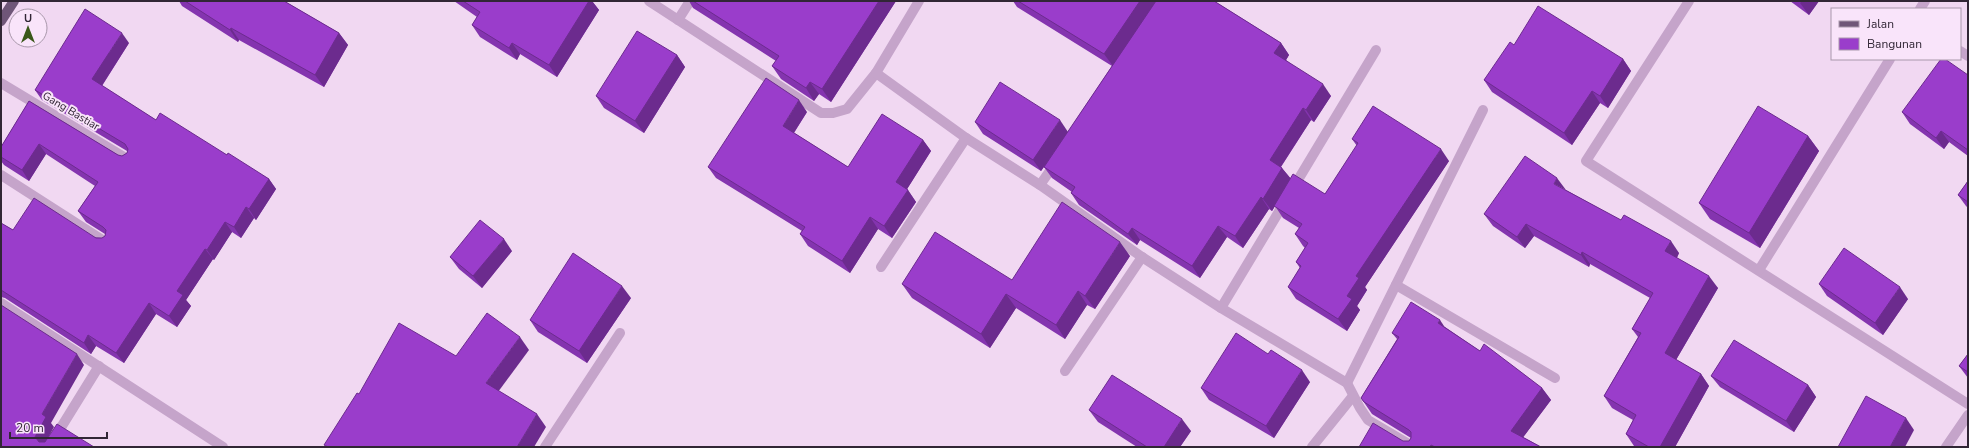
<svg xmlns="http://www.w3.org/2000/svg" width="1969" height="448" font-family="'Nunito Sans',sans-serif">
	<style>
		.lines { fill: none; stroke-linecap: round; stroke-linejoin: round }
		.minor { stroke: #c5a4ca; stroke-width: 10 }
		.major { stroke: #6f5678; stroke-width: 10 }
		.wall { fill: #8434af }
		.shaded-wall { fill: #6c2b8e }
		.building { fill: #9a3dcb; stroke: #6c2b8e }
		.labels { text-anchor: middle; dominant-baseline: central; stroke-width: 4; stroke-linejoin: round; paint-order: stroke }
		.street-label { font-size: 11px; fill: #312635; stroke: #f9e4fa }
	</style>
	<rect width="100%" height="100%" fill="#f1d8f2"/>
	<g class="lines">
		<g class="minor">
			<polyline points="649,1 821,113 833,113 847,109 876,73 919,1"/>
			<polyline points="1689,1 1586,161 1968,404"/>
			<polyline points="1920,9 1925,1"/>
			<polyline points="678,20 690,1"/>
			<polyline points="1960,51 1968,56"/>
			<polyline points="876,73 966,138 1040,185 1142,257 1221,308 1347,383 1360,408 1368,420 1414,447"/>
			<polyline points="1,83 129,160"/>
			<polyline points="1,175 107,243"/>
			<polyline points="1040,185 1056,162"/>
			<polyline points="881,267 966,138"/>
			<polyline points="1759,270 1890,59"/>
			<polyline points="1396,285 1555,378"/>
			<polyline points="1,303 223,447"/>
			<polyline points="1221,308 1376,50"/>
			<polyline points="1065,371 1142,257"/>
			<polyline points="1347,383 1483,110"/>
			<polyline points="49,447 99,366"/>
			<polyline points="545,447 620,333"/>
			<polyline points="1312,447 1353,396"/>
			<polyline points="1946,447 1968,415"/>
		</g>
		<polyline class="major" points="1,21 14,1"/>
	</g>
	<g class="wall">
		<polygon points="179,1 284,1 339,33 348,45 324,87 239,40 238,42 182,6"/>
		<polygon points="454,1 592,1 599,10 557,77 520,54 517,60 480,37 472,25 477,17"/>
		<polygon points="689,1 896,1 831,102 819,94 814,101 781,79 772,66 776,61 693,8"/>
		<polygon points="1013,1 1214,1 1281,43 1289,55 1286,60 1331,96 1314,122 1311,120 1281,167 1291,179 1325,194 1357,146 1352,139 1449,161 1365,287 1367,290 1357,306 1360,310 1347,331 1296,299 1288,287 1300,268 1296,262 1305,248 1303,246 1295,234 1299,228 1283,218 1275,206 1272,211 1269,209 1243,248 1227,237 1200,278 1140,240 1137,245 1079,205 1071,193 1072,192 1052,178 1044,167 1041,171 983,134 975,122 1068,132 1112,66 1017,7"/>
		<polygon points="1790,1 1819,1 1809,15"/>
		<polygon points="129,43 102,86 156,120 227,155 269,179 276,189 256,220 254,218 241,238 232,232 214,260 213,259 186,300 191,306 177,327 156,314 124,363 96,346 91,354 5,298 1,297 1,223 13,230 102,238 105,236 105,234 86,222 78,211 95,186 46,154 29,181 4,165 1,161 1,147 29,101 118,155 122,156 127,153 127,151 42,100 35,90"/>
		<polygon points="1514,45 1623,59 1631,71 1608,108 1600,103 1572,145 1492,92 1484,80"/>
		<polygon points="677,55 685,67 644,133 604,108 596,96"/>
		<polygon points="1968,75 1968,156 1949,142 1944,149 1910,124 1902,112"/>
		<polygon points="807,112 794,133 848,167 923,140 931,151 907,189 916,202 892,238 878,229 850,273 808,246 800,234 802,231 716,178 708,167"/>
		<polygon points="1808,136 1819,151 1760,248 1710,219 1699,203"/>
		<polygon points="1968,181 1968,208 1966,206 1958,195"/>
		<polygon points="1566,190 1679,253 1677,258 1718,288 1676,360 1701,374 1709,386 1675,447 1636,447 1634,446 1626,434 1633,420 1612,408 1604,396 1638,337 1632,329 1650,298 1590,264 1589,267 1534,236 1525,248 1493,226 1484,214"/>
		<polygon points="512,251 482,288 459,269 450,257"/>
		<polygon points="1130,256 1095,309 1087,305 1065,339 1016,308 990,348 912,298 902,284 1012,280"/>
		<polygon points="1819,284 1908,299 1883,335 1827,296"/>
		<polygon points="631,298 587,363 538,332 530,320"/>
		<polygon points="1445,327 1480,351 1542,388 1551,400 1523,437 1541,447 1359,447 1403,441 1409,441 1411,438 1372,414 1361,398 1397,339 1392,333"/>
		<polygon points="1968,354 1968,378 1959,366"/>
		<polygon points="1711,376 1808,385 1816,397 1794,432 1720,387"/>
		<polygon points="1310,382 1274,438 1209,400 1201,388"/>
		<polygon points="1089,410 1191,431 1180,447 1137,447 1098,422"/>
	</g>
	<g class="shaded-wall">
		<polygon points="589,1 592,1 599,10 557,77 549,65"/>
		<polygon points="879,1 896,1 831,102 822,89"/>
		<polygon points="1140,1 1156,1 1113,66 1104,54"/>
		<polygon points="1802,1 1819,1 1809,15 1800,3"/>
		<polygon points="231,28 239,40 238,42 230,30"/>
		<polygon points="122,33 129,43 99,90 92,79"/>
		<polygon points="339,33 348,45 324,87 315,75"/>
		<polygon points="512,43 520,54 517,60 509,48"/>
		<polygon points="1281,43 1289,55 1283,65 1274,53"/>
		<polygon points="677,55 685,67 644,133 635,121"/>
		<polygon points="1623,59 1631,71 1608,108 1600,96"/>
		<polygon points="810,82 819,94 814,101 806,88"/>
		<polygon points="1323,84 1331,96 1314,122 1306,110"/>
		<polygon points="1592,91 1600,103 1572,145 1564,133"/>
		<polygon points="799,100 807,112 791,137 783,126"/>
		<polygon points="1303,108 1311,120 1278,171 1270,160"/>
		<polygon points="1060,120 1068,132 1041,171 1033,160"/>
		<polygon points="1941,131 1949,142 1944,149 1936,138"/>
		<polygon points="1808,136 1819,151 1760,248 1749,233"/>
		<polygon points="923,140 931,151 904,194 896,182"/>
		<polygon points="39,144 46,154 29,181 22,170"/>
		<polygon points="1441,149 1449,161 1365,287 1367,290 1357,306 1360,310 1347,331 1338,319 1356,276"/>
		<polygon points="1282,168 1291,179 1272,211 1263,199"/>
		<polygon points="1557,178 1566,190 1554,184"/>
		<polygon points="269,179 276,189 256,220 249,209"/>
		<polygon points="908,190 916,202 892,238 884,226"/>
		<polygon points="1261,197 1269,209 1243,248 1235,236"/>
		<polygon points="246,207 254,218 241,238 234,227"/>
		<polygon points="870,217 878,229 850,273 842,261"/>
		<polygon points="225,222 232,232 214,260 207,250"/>
		<polygon points="1526,224 1534,236 1525,248 1517,237"/>
		<polygon points="1218,226 1227,237 1200,278 1192,266"/>
		<polygon points="1132,228 1140,240 1137,245 1128,234"/>
		<polygon points="504,239 512,251 482,288 473,276"/>
		<polygon points="1671,241 1679,253 1674,263 1665,251"/>
		<polygon points="1120,242 1130,256 1095,309 1085,296"/>
		<polygon points="205,249 213,259 186,300 191,306 177,327 169,316 177,291"/>
		<polygon points="1582,252 1590,264 1589,267 1581,255"/>
		<polygon points="1709,276 1718,288 1673,365 1665,353"/>
		<polygon points="622,286 631,298 587,363 579,351"/>
		<polygon points="1900,287 1908,299 1883,335 1875,323"/>
		<polygon points="1078,291 1087,305 1065,339 1056,325"/>
		<polygon points="1006,294 1016,308 990,348 981,334"/>
		<polygon points="149,303 156,314 124,363 116,353"/>
		<polygon points="1440,320 1448,332 1438,323"/>
		<polygon points="88,335 96,346 91,354 84,343"/>
		<polygon points="520,337 529,350 495,396 486,383"/>
		<polygon points="77,354 84,365 51,423 54,427 43,447 42,447 35,437 42,414"/>
		<polygon points="1302,370 1310,382 1274,438 1266,426"/>
		<polygon points="1701,374 1709,386 1675,447 1660,447"/>
		<polygon points="1808,385 1816,397 1794,432 1786,421"/>
		<polygon points="1542,388 1551,400 1519,443 1511,431"/>
		<polygon points="537,414 546,427 534,447 517,447"/>
		<polygon points="1906,418 1914,430 1905,447 1890,447"/>
		<polygon points="1182,419 1191,431 1180,447 1164,447"/>
	</g>
	<g class="building">
		<polygon points="185,1 284,1 339,33 315,75 231,28 230,30"/>
		<polygon points="463,1 589,1 549,65 512,43 509,48 472,25 480,12"/>
		<polygon points="693,1 879,1 822,89 810,82 806,88 772,66 779,56"/>
		<polygon points="1018,1 1140,1 1104,54"/>
		<polygon points="1156,1 1214,1 1281,43 1274,53 1323,84 1306,110 1303,108 1270,160 1282,168 1263,199 1261,197 1235,236 1218,226 1192,266 1132,228 1128,234 1071,193 1075,187 1044,167"/>
		<polygon points="1538,6 1623,59 1600,96 1592,91 1564,133 1484,80 1510,42 1514,45"/>
		<polygon points="85,9 122,33 92,79 156,120 160,113 227,155 228,153 269,179 249,209 246,207 234,227 225,222 207,250 205,249 177,291 183,295 169,316 149,303 116,353 88,335 84,343 1,290 1,223 13,230 34,198 96,238 102,238 105,236 106,230 103,227 78,211 98,182 39,144 22,170 1,157 1,147 29,101 118,155 122,156 127,153 128,149 125,144 35,90"/>
		<polygon points="637,31 677,55 635,121 596,96"/>
		<polygon points="1941,59 1945,59 1968,75 1968,150 1941,131 1936,138 1902,112"/>
		<polygon points="766,78 799,100 783,126 848,167 882,114 923,140 896,182 908,190 884,226 870,217 842,261 800,234 805,227 708,167"/>
		<polygon points="1000,82 1060,120 1033,160 975,122"/>
		<polygon points="1373,106 1441,149 1356,276 1359,278 1347,296 1352,299 1338,319 1288,287 1301,266 1296,262 1308,243 1295,234 1302,224 1274,206 1293,174 1325,194 1358,143 1352,139"/>
		<polygon points="1758,106 1808,136 1749,233 1699,203"/>
		<polygon points="1525,156 1557,178 1554,184 1621,220 1624,215 1671,241 1665,251 1709,276 1665,353 1701,374 1660,447 1649,447 1626,434 1636,415 1604,396 1641,333 1632,329 1653,293 1582,252 1581,255 1526,224 1517,237 1484,214"/>
		<polygon points="1968,181 1968,202 1958,195"/>
		<polygon points="1062,202 1120,242 1085,296 1078,291 1056,325 1006,294 981,334 902,284 935,232 1012,280"/>
		<polygon points="480,220 504,239 473,276 450,257"/>
		<polygon points="1844,248 1900,287 1875,323 1819,284"/>
		<polygon points="573,253 622,286 579,351 530,320"/>
		<polygon points="1411,302 1440,320 1438,323 1480,351 1484,344 1542,388 1511,431 1541,447 1435,447 1431,445 1430,447 1359,447 1373,423 1403,441 1409,441 1411,438 1411,432 1409,430 1364,402 1361,398 1399,337 1392,333"/>
		<polygon points="1,305 77,354 42,414 46,417 35,437 39,442 45,442 57,424 94,447 1,447"/>
		<polygon points="487,313 520,337 486,383 537,414 517,447 328,447 324,445 357,393 359,394 399,323 456,356"/>
		<polygon points="1236,333 1268,354 1271,350 1302,370 1266,426 1201,388"/>
		<polygon points="1734,340 1808,385 1786,421 1711,376"/>
		<polygon points="1968,354 1968,372 1959,366"/>
		<polygon points="1112,375 1182,419 1164,447 1147,447 1089,410"/>
		<polygon points="1866,396 1906,418 1890,447 1838,447"/>
	</g>
	<g class="labels">
		<g class="street-label">
			<text transform="translate(71 111) rotate(31)">Gang Bastiar</text>
		</g>
	</g>
	<rect width="1969" height="448" fill="none" stroke="#312635" stroke-width="4"/>
	<rect x="1831" y="8" width="130" height="52" fill="#f9e4fa" stroke="#a998ab"/>
	<rect x="1839" y="21" width="20" height="6" fill="#6f5678" stroke="#a998ab"/>
	<text x="1867" y="28" font-size="12" fill="#312635">Jalan</text>
	<rect x="1839" y="38" width="20" height="12" fill="#9a3dcb" stroke="#a998ab"/>
	<text x="1867" y="48" font-size="12" fill="#312635">Bangunan</text>
	<g transform="translate(28 28)"><circle r="19" fill="#f9e4fa" stroke="#a998ab"/>
	<path d="M0-3L7 15L0 10L-7 15Z" fill="#3a581a"/>
	<text y="-6" font-size="11" font-weight="bold" text-anchor="middle" fill="#312635">U</text>
	</g>
	<path d="M10 432v6h97v-6" fill="none" stroke="#312635" stroke-width="2"/>
	<text x="16" y="432" font-size="12" fill="#312635" stroke="#f9e4fa" stroke-width="3" paint-order="stroke">20 m</text>
</svg>
